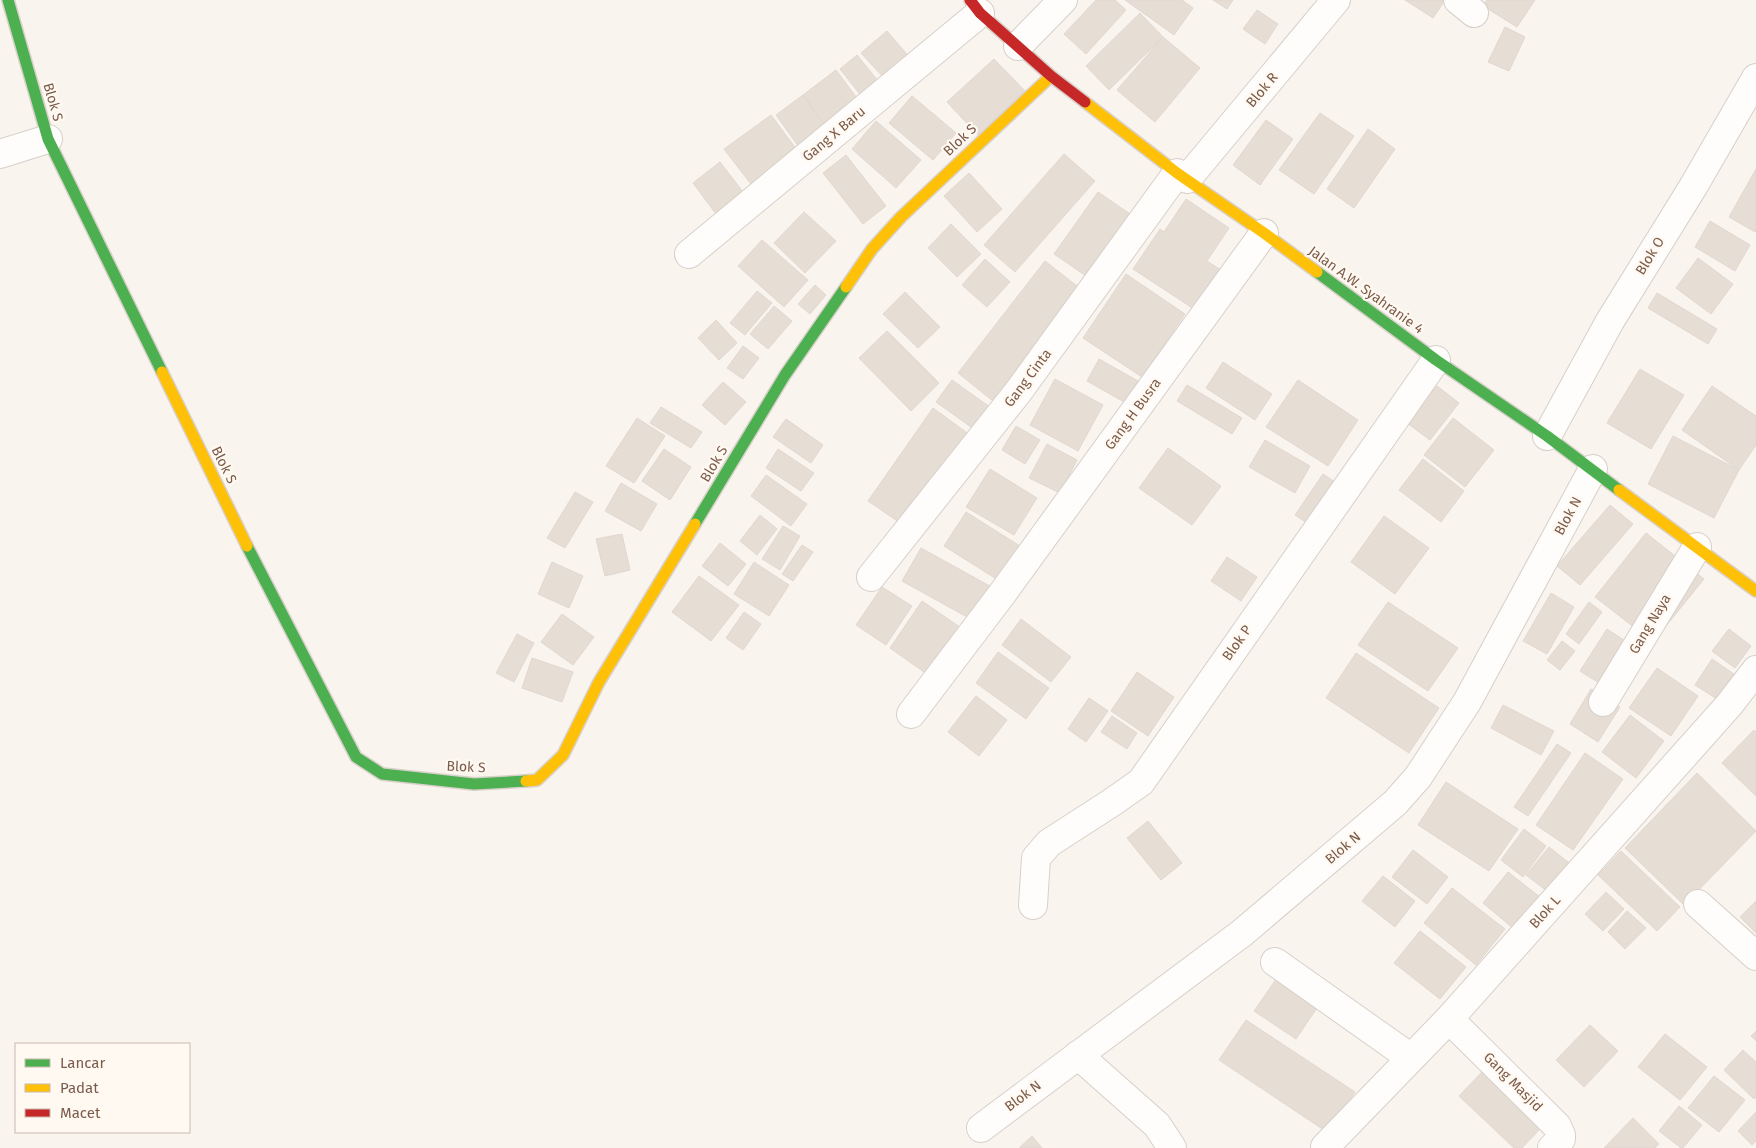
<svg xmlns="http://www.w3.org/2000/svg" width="1756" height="1148" font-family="'Fira Sans',sans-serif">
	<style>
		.building { fill: #e6ddd5; stroke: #e2d7d0 }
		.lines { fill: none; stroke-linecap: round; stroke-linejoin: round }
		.street-casing { stroke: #d7d0c9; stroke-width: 30 }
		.fast-casing { stroke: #d9d0ca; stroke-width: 14 }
		.slow-casing { stroke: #d9d0ca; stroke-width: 14 }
		.jam-casing { stroke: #d9d0ca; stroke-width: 14 }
		.street { stroke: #fefdfc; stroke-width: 28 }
		.fast { stroke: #4caf50; stroke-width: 11 }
		.slow { stroke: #ffc107; stroke-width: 11 }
		.jam { stroke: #c62828; stroke-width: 11 }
		.labels { text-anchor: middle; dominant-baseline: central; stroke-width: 4.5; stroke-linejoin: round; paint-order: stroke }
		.street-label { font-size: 14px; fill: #7a5b4b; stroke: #fff9f1 }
	</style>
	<rect width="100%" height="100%" fill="#f9f4ee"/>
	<g class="building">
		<polygon points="1096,0 1115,0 1126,10 1086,54 1064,34"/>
		<polygon points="1125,0 1182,0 1193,8 1174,35"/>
		<polygon points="1213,0 1233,0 1227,9"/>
		<polygon points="1405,0 1445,0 1433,18"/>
		<polygon points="1487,0 1535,0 1517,27 1483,6"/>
		<polygon points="1257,10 1278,24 1265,44 1243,29"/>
		<polygon points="1140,13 1163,37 1109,90 1086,66"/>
		<polygon points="1505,27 1525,37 1509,71 1488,62"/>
		<polygon points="887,31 910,58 885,79 861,53"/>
		<polygon points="1163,37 1200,68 1155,122 1117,90"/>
		<polygon points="857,55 883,87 866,102 840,69"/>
		<polygon points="994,59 1025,91 978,135 947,102"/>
		<polygon points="836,70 862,105 828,130 803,95"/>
		<polygon points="803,95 828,130 801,150 776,115"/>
		<polygon points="912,96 956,133 933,160 889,123"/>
		<polygon points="1320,113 1354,136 1314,194 1279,170"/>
		<polygon points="771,115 800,154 754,188 724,149"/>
		<polygon points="1266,120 1293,139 1260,185 1233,165"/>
		<polygon points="876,121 921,160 896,188 852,149"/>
		<polygon points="1368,129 1395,149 1354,208 1327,189"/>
		<polygon points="1064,154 1095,181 1015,272 984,245"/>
		<polygon points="846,155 886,206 863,224 823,173"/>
		<polygon points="720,162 750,201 722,222 693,183"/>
		<polygon points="1756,169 1756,230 1755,232 1729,217"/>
		<polygon points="969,173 1002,209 977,232 944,196"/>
		<polygon points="1098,192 1136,218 1092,280 1054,254"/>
		<polygon points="1186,199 1229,228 1207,261 1224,272 1197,311 1133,269 1160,229 1164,232"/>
		<polygon points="804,212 836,241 805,273 774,243"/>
		<polygon points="1710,221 1750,245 1735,271 1695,247"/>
		<polygon points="951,224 981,254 957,277 928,248"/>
		<polygon points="762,240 808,280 784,307 738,266"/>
		<polygon points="1698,258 1733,284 1711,314 1676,288"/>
		<polygon points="985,259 1010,282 987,307 962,285"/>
		<polygon points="1045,261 1086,293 998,405 958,373"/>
		<polygon points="1126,274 1185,314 1142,377 1083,338"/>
		<polygon points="815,285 826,295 810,314 798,304"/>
		<polygon points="757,291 772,303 745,335 730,323"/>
		<polygon points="905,292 940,327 918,348 883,314"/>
		<polygon points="1657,293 1717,329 1708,344 1648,308"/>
		<polygon points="774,306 792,321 768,349 750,334"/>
		<polygon points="716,320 737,343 719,360 698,338"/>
		<polygon points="887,331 939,383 911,411 859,358"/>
		<polygon points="743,346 759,358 743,379 727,368"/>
		<polygon points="1099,359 1138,381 1126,403 1087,381"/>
		<polygon points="1223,362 1272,394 1255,420 1206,388"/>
		<polygon points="1640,369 1684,395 1651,449 1607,423"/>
		<polygon points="1055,379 1103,405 1078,451 1030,425"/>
		<polygon points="952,380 994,410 978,432 936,402"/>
		<polygon points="1298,380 1358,420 1328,466 1266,427"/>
		<polygon points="723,382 746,402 725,425 702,405"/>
		<polygon points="1187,385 1242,418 1232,434 1177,401"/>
		<polygon points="1437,386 1459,403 1430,440 1407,423"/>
		<polygon points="1712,386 1756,416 1756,445 1739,470 1682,430"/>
		<polygon points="661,407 702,432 691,448 650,423"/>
		<polygon points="933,408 970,435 906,527 868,501"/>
		<polygon points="637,418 665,436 634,483 606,466"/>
		<polygon points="1453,418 1494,450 1465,487 1424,455"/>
		<polygon points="786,419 823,445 811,463 773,437"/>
		<polygon points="1016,426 1040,440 1025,464 1002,450"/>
		<polygon points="1673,436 1739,470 1714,518 1648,484"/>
		<polygon points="1265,440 1310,466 1295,493 1249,467"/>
		<polygon points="1047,444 1077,460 1060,493 1029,478"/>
		<polygon points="1168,448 1221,486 1192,525 1139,488"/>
		<polygon points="664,449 691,467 670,500 642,481"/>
		<polygon points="778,449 814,473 801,491 766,468"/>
		<polygon points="1423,459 1464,491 1441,522 1399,490"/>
		<polygon points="990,469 1037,498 1014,535 966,507"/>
		<polygon points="1323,474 1341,486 1313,527 1295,515"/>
		<polygon points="766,475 807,504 791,526 751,496"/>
		<polygon points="621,483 657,504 641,531 605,511"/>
		<polygon points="575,492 593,502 565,548 547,538"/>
		<polygon points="1610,505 1633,524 1580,585 1557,566"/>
		<polygon points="966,512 1028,551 1006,585 944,546"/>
		<polygon points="760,515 777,529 757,555 740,541"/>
		<polygon points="1384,516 1429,548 1395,594 1351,562"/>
		<polygon points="783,526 800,536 780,570 762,559"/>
		<polygon points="1646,533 1704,579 1653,642 1595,597"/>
		<polygon points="622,534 630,570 605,576 596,539"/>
		<polygon points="720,543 746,564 728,586 702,566"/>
		<polygon points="802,545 813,552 793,581 782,574"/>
		<polygon points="921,548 997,590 978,623 902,581"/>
		<polygon points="1227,557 1257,577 1241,601 1211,581"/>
		<polygon points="552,562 583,576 569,608 538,594"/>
		<polygon points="754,562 789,585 769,616 734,594"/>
		<polygon points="699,576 739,605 711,641 672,612"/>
		<polygon points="882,587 912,606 886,645 856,625"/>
		<polygon points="1551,593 1574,607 1547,654 1523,641"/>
		<polygon points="922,601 967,632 934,679 890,648"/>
		<polygon points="1388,602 1458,648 1428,691 1358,645"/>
		<polygon points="1589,602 1602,612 1579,644 1566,634"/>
		<polygon points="744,612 761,624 743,650 726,638"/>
		<polygon points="562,614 594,637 573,665 541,642"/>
		<polygon points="1021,619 1071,657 1051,682 1002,645"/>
		<polygon points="1607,629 1642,652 1615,693 1580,671"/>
		<polygon points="1729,629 1751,646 1735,668 1712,651"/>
		<polygon points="517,634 534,643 514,682 496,673"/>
		<polygon points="1562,641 1575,651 1560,670 1547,660"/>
		<polygon points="998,652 1049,688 1026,719 976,683"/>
		<polygon points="1356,653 1439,708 1409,753 1326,698"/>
		<polygon points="532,658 573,672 562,702 522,688"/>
		<polygon points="1712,659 1734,674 1717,699 1695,685"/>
		<polygon points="1657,668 1698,696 1671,736 1629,708"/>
		<polygon points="1137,672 1174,697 1148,736 1111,711"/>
		<polygon points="1591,689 1620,707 1598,742 1570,724"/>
		<polygon points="976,696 1007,720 979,756 948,732"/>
		<polygon points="1089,698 1108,711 1086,742 1068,729"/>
		<polygon points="1503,705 1554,731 1541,755 1491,728"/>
		<polygon points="1630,715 1664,741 1636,778 1602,752"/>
		<polygon points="1112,716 1137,733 1127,749 1101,732"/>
		<polygon points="1754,730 1756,732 1756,796 1722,763"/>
		<polygon points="1557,744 1571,753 1528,816 1514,807"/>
		<polygon points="1585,753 1623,779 1573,850 1536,825"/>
		<polygon points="1697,773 1756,831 1684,905 1625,848"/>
		<polygon points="1446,782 1518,829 1489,871 1418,825"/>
		<polygon points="1148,821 1182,863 1161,880 1127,838"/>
		<polygon points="1524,829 1546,846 1523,877 1501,860"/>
		<polygon points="1549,847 1573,866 1551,894 1526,875"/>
		<polygon points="1413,850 1448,877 1427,904 1392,877"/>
		<polygon points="1621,851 1680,907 1657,931 1598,875"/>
		<polygon points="1508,872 1540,897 1514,929 1483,903"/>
		<polygon points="1383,876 1415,901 1395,927 1362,901"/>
		<polygon points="1452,888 1505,929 1476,965 1424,923"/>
		<polygon points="1606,892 1624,909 1603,931 1585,914"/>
		<polygon points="1756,901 1756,933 1740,917"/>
		<polygon points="1627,911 1646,928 1625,949 1608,932"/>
		<polygon points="1420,931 1466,967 1440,999 1394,963"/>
		<polygon points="1279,975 1321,1002 1296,1039 1254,1011"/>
		<polygon points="1246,1020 1355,1092 1327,1132 1219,1060"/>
		<polygon points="1590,1025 1618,1051 1584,1087 1556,1060"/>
		<polygon points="1756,1031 1756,1041 1751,1036"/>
		<polygon points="1665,1034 1707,1067 1680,1100 1638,1067"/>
		<polygon points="1743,1050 1756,1062 1756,1097 1754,1099 1724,1070"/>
		<polygon points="1482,1072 1541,1128 1522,1148 1514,1148 1459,1096"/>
		<polygon points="1714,1076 1745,1100 1719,1132 1688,1108"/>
		<polygon points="1679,1106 1702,1125 1683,1148 1681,1148 1659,1131"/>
		<polygon points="1756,1112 1756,1141 1752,1145 1738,1131"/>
		<polygon points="1633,1118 1659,1144 1655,1148 1604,1148"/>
		<polygon points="1032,1136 1042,1148 1019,1148"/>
	</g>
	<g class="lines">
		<g class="street-casing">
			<g id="street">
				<polyline points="1458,0 1474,13"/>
				<polyline points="1018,46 1063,0"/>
				<polyline points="0,154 48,139"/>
				<polyline points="1187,179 1336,0"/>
				<polyline points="689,254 980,13"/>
				<polyline points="1547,436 1610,321 1693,187 1756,78"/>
				<polyline points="871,577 1018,392 1177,173"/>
				<polyline points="1603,702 1697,547"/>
				<polyline points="911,714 1002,594 1264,233"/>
				<polyline points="1698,904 1756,956"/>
				<polyline points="1033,905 1036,858 1049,843 1111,803 1141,782 1436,360"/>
				<polyline points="1275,962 1411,1058"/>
				<polyline points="1449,1019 1557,1126 1561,1135 1561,1139 1552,1148"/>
				<polyline points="1078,1055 1157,1125 1172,1148"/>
				<polyline points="981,1128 1242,933 1395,803 1418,777 1467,702 1593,469"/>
				<polyline points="1325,1147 1449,1019 1729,705 1756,670"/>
			</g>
		</g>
		<g class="fast-casing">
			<g id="fast">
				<polyline points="8,0 48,139 162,372"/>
				<polyline points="1317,272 1436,360 1547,436 1619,490"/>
				<polyline points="695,524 785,375 846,287"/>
				<polyline points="247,546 356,757 382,774 474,784 526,781"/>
			</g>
		</g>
		<g class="slow-casing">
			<g id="slow">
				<polyline points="1085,102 1177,173 1264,233 1317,272"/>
				<polyline points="846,287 872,249 901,217 1051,76"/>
				<polyline points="162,372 247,546"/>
				<polyline points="1619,490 1756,591"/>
				<polyline points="526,781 537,780 563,755 599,682 695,524"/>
			</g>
		</g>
		<g class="jam-casing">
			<polyline id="jam" points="970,0 980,13 1051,76 1085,102"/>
		</g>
		<use href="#street" class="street"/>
		<use href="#fast" class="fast"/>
		<use href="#slow" class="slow"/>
		<use href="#jam" class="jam"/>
	</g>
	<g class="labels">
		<g class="street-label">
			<text transform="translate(1262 90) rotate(-50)">Blok R</text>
			<text transform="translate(53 102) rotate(74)">Blok S</text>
			<text transform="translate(834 134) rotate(-40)">Gang X Baru</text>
			<text transform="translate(960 140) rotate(-43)">Blok S</text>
			<text transform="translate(1650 256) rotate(-58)">Blok O</text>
			<text transform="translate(1366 290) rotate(36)">Jalan A.W. Syahranie 4</text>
			<text transform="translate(1028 378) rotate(-53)">Gang Cinta</text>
			<text transform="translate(1133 414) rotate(-54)">Gang H Busra</text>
			<text transform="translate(714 464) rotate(-59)">Blok S</text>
			<text transform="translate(224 465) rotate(64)">Blok S</text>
			<text transform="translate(1568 516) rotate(-62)">Blok N</text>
			<text transform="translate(1650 624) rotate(-59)">Gang Naya</text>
			<text transform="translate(1237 643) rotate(-55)">Blok P</text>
			<text transform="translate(466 767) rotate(3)">Blok S</text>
			<text transform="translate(1343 848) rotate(-40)">Blok N</text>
			<text transform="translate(1545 912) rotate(-48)">Blok L</text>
			<text transform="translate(1513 1082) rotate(45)">Gang Masjid</text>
			<text transform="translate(1023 1096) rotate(-37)">Blok N</text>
		</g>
	</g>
	<rect x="15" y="1043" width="175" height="90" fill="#fff9f1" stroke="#cabaaf"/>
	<rect x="25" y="1059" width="25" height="8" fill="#4caf50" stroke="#cabaaf"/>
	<text x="60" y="1068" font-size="15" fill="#7a5b4b">Lancar</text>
	<rect x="25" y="1084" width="25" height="8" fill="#ffc107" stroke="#cabaaf"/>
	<text x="60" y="1093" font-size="15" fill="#7a5b4b">Padat</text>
	<rect x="25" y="1109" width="25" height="8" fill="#c62828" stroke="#cabaaf"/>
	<text x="60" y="1118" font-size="15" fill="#7a5b4b">Macet</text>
</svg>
